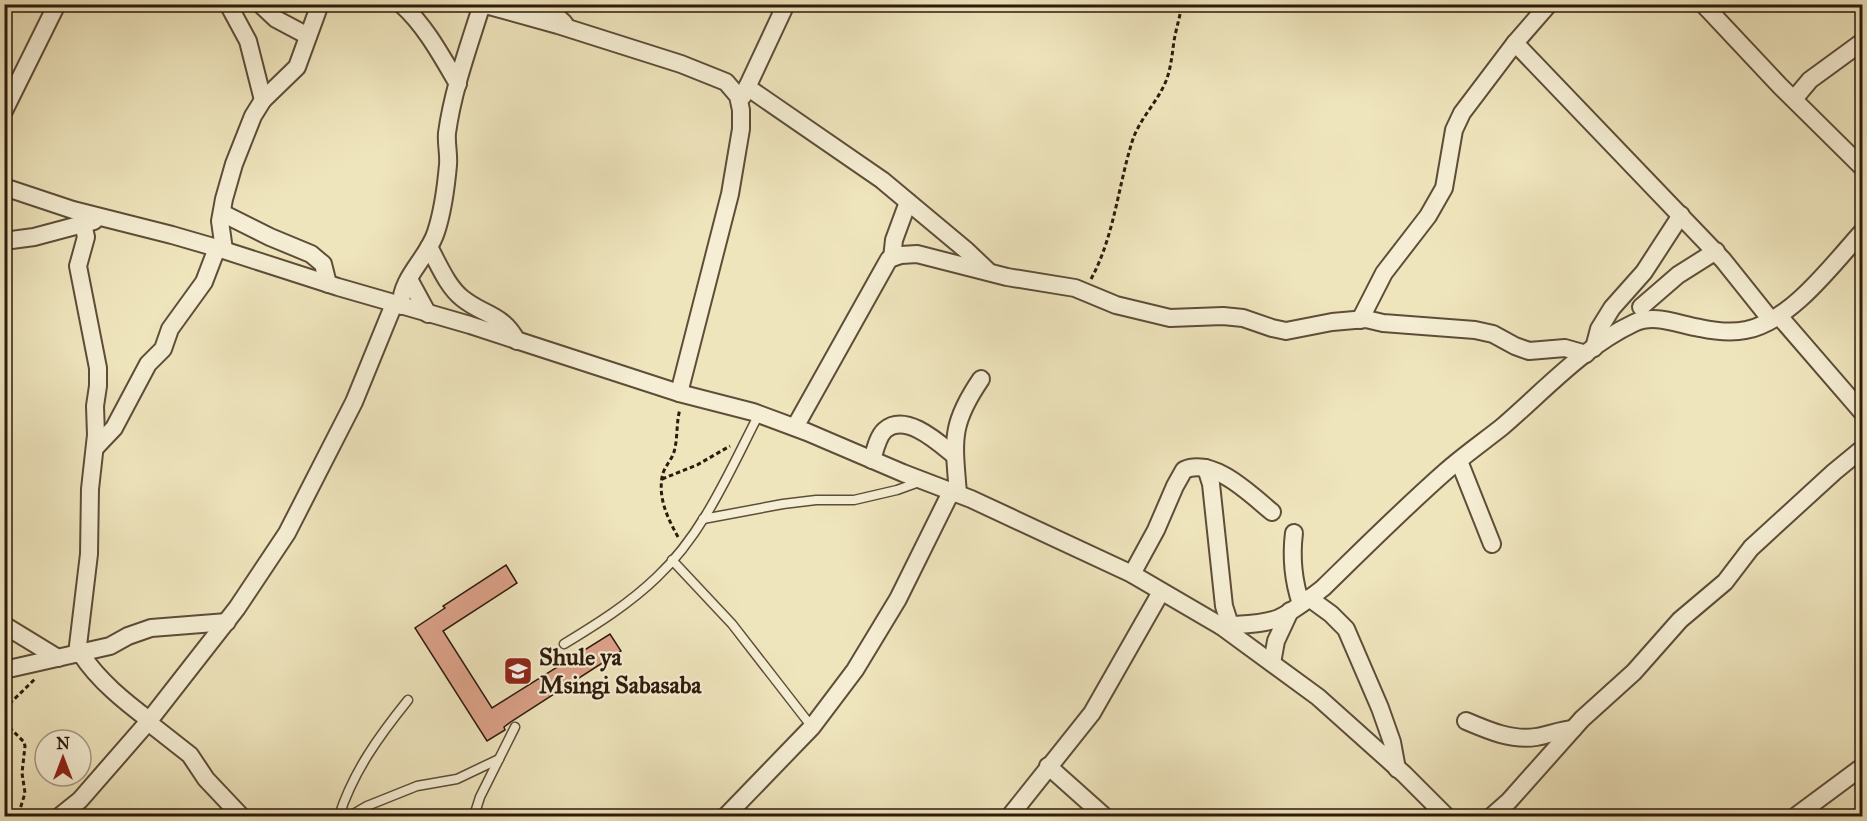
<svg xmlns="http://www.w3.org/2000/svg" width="1867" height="821" font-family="'IM FELL Great Primer',serif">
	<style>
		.building { fill: #dda28a; stroke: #2d1a0c; stroke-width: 1.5 }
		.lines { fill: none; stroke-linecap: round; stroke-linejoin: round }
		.service-casing { stroke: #5e4d38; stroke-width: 11 }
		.minor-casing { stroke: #5e4d38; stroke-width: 20 }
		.path { stroke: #2d1a0c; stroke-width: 3; stroke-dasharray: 4.5 3; stroke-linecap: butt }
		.service { stroke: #f5eed4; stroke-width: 8 }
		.minor { stroke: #f5eed4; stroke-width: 16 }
		.labels { text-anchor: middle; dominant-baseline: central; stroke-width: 4.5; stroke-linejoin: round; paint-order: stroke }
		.poi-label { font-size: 24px; font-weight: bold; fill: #2d1a0c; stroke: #f5eed4; text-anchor: start }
	</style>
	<rect width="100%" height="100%" fill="#efe5bd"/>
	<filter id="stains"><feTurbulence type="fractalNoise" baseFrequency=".00333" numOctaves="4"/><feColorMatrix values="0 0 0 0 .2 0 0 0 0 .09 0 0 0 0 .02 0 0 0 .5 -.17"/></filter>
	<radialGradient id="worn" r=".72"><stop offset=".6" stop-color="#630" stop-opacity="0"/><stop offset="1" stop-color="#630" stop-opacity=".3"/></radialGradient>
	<polygon class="building" points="506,565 517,583 443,631 492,708 610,634 621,651 512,721 504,727 505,730 487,741 415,628 445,608 443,606"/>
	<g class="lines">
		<g class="service-casing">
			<g id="service">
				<polyline points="703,519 783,504 816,500 854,500 897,490 919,482"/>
				<polyline points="672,560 732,624 812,727"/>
				<path d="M564,644C597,624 629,604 657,577C704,533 730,470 759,414"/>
				<path d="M339,816C353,772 379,736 408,700"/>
				<polyline points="350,816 367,806 417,786 457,779 499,759"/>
				<polyline points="474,816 480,797 515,727"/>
			</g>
		</g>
		<g class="minor-casing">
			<g id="minor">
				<polyline points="228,4 248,41 263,100"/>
				<polyline points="260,4 276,19 308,36"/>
				<path d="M401,4C425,25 442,57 458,84"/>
				<polyline points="538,4 553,13 564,23"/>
				<polyline points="1703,4 1780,86 1862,167"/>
				<polyline points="1515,43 1723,260 1771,320"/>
				<polyline points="747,87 882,180 967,251 987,270"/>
				<polyline points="743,96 786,4"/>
				<polyline points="1794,99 1810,80 1862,42"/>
				<polyline points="4,111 57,4"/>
				<polyline points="4,187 73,210 172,235 217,248 338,287 470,325 679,393 753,412 807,432 903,473 971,499 1132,574 1221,626 1318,697 1404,774 1446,816"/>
				<polyline points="222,213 270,237 311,254 323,264 328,284"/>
				<polyline points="4,241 34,237 94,221"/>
				<path d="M429,247C438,263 447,286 462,298C484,316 502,313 517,341"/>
				<polyline points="224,250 220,221 224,199 234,164 253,116 263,100 297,67 320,4"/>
				<polyline points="892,258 894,240 908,202"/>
				<polyline points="409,279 428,314"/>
				<path d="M401,306C400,278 428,258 436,232C443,211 446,187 448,165C449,154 446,143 447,133C453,89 469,46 482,4L558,25L681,64L726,82L738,96L741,110V129L730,194L679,393"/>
				<polyline points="1641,307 1678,275 1716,251"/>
				<polyline points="1779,316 1862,412"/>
				<polyline points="1360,320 1384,273 1428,216 1444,188 1454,130 1462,113 1515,43 1549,4"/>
				<polyline points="1594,348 1599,329 1612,308 1644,272 1681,215"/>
				<polyline points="795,427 884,268 889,259 901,255 917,254 1007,277 1075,288 1116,305 1170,318 1223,316 1243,318 1272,328 1286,331 1332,322 1366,319 1383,323 1475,330 1493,334 1515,346 1529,351 1565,348 1586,354"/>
				<polyline points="95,448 114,428 148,364 163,349 170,329 204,282 217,248"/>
				<path d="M872,460C875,450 878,436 885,430C906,412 939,443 955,456"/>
				<polyline points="1459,461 1492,544"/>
				<polyline points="1206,468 1211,484 1224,606 1230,625"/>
				<path d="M958,494C954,441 949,426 981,379"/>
				<path d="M1294,533C1291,557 1293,580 1301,604"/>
				<path d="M1132,574L1156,530L1175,486L1184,470C1214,457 1251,495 1272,512"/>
				<polyline points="1309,598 1331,614 1346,629 1380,708 1392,742 1397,769"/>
				<polyline points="4,625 58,658"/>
				<path d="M1221,626C1240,624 1262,625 1279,618C1295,610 1309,599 1323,588C1363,549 1403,509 1445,472C1463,456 1483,442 1502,427C1544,391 1583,347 1634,323C1655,313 1679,325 1700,328C1714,331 1732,333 1746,330C1790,322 1833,264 1862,232"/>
				<polyline points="77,654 89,554 90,489 96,435 95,406 98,386 98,368 78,266 86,237 83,224"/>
				<path d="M81,654C99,681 124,701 149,720"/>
				<polyline points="1272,663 1276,641 1290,611"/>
				<polyline points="4,670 110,646 128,636 151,628 227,622"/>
				<path d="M1466,721C1487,730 1512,741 1536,737C1548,735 1561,730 1573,729"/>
				<polyline points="148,722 190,755 206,779 241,816"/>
				<polyline points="1048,766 1104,816"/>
				<polyline points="60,816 80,800 148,722 237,608 287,533 354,402 394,304"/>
				<polyline points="726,816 812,727 855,670 898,599 951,492"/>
				<polyline points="1010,816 1092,713 1161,592"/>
				<polyline points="1492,816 1509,801 1582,719 1634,672 1680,620 1725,582 1751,548 1834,472 1862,449"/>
				<polyline points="1796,816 1862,767"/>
			</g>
		</g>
		<g class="path">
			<path d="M1091,279C1114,237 1118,187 1132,142C1139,119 1157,103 1166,81C1171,68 1172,55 1174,41C1176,29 1180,17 1182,4"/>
			<polyline points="662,479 697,465 730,446"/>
			<path d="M678,537C667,517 657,496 663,473C666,465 672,459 674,452C678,438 676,423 680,409"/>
			<polyline points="4,709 36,678"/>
			<polyline points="4,722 24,742 25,746 22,773 25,793 18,816"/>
		</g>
		<use href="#service" class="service"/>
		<use href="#minor" class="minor"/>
	</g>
	<defs>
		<g id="school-square" transform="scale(1.5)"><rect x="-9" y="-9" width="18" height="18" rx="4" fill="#8f2418" stroke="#f5eed4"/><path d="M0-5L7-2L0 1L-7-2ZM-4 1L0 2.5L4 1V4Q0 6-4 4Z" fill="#fff"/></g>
	</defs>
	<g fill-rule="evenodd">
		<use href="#school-square" x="518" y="671"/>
	</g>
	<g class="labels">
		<g class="poi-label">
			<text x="539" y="657">Shule ya<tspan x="539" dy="28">Msingi Sabasaba</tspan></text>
		</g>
	</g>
	<rect width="1867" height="821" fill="none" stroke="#efe5bd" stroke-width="24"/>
	<rect x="6" y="6" width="1855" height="809" fill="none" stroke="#2d1a0c" stroke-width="3"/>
	<rect x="12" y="12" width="1843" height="797" fill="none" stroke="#2d1a0c" stroke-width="1.5"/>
	<g transform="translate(63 758)"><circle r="28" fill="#f5eed4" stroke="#a59984" stroke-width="1.5"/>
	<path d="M0-4.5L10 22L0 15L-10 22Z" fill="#8f2418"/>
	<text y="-9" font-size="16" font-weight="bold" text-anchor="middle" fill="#2d1a0c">N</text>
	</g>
	<rect width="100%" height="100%" filter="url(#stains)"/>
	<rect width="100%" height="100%" fill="url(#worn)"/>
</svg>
